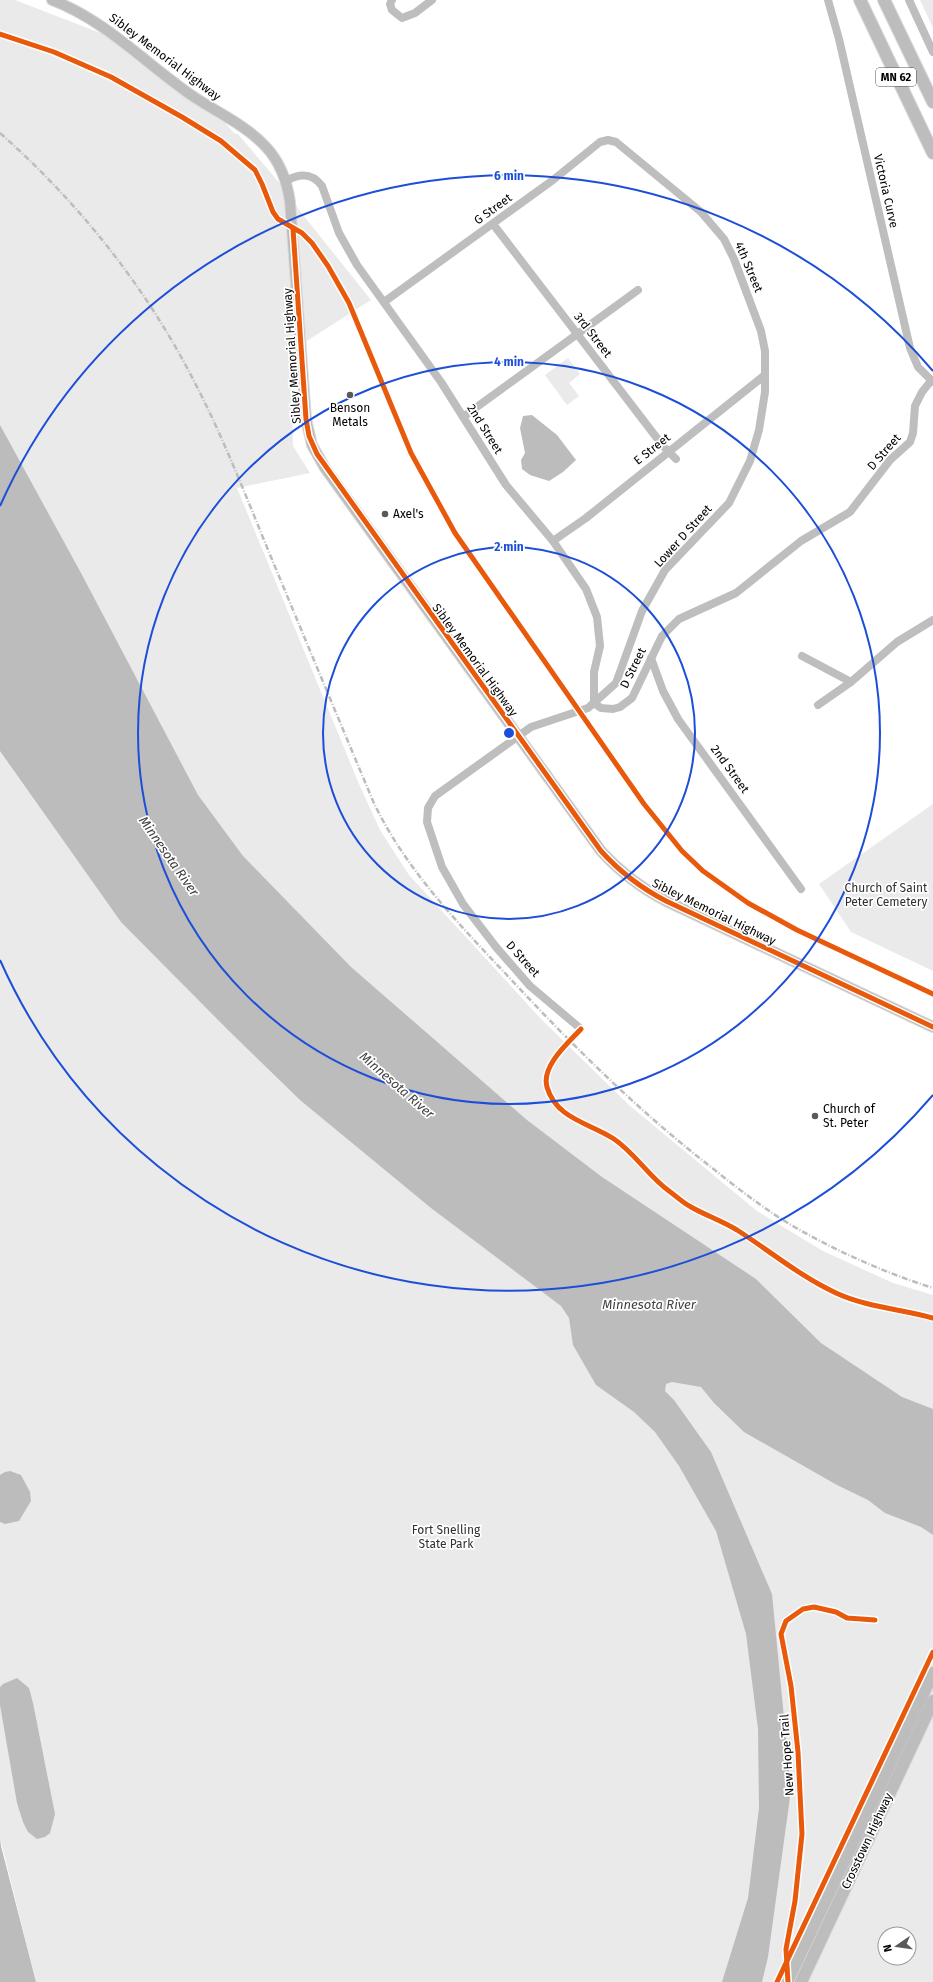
<svg xmlns="http://www.w3.org/2000/svg" width="933" height="1982" font-family="'Fira Sans',sans-serif">
	<style>
		.green { fill: #eaeaea; fill-rule: evenodd }
		.water { fill: #bcbcbc }
		.lines { fill: none; stroke-linecap: round; stroke-linejoin: round }
		.major-casing { stroke: #dbdbdb; stroke-width: 12 }
		.highway-casing { stroke: #dbdbdb; stroke-width: 14 }
		.minor { stroke: #bebebe; stroke-width: 8 }
		.major { stroke: #bdbdbd; stroke-width: 10 }
		.highway { stroke: #bdbdbd; stroke-width: 12 }
		.rail { stroke: #bdbdbd; stroke-width: 2.5; stroke-dasharray: 6 2 1 2; stroke-linecap: butt }
		.cycleway-casing { stroke: #fff; stroke-width: 8 }
		.cycleway { stroke: #e8590c; stroke-width: 5 }
		.ring { fill: none; stroke: #1d4ed8; stroke-width: 2 }
		.poi-dot { fill: #595959; stroke: #fff; stroke-width: 1.5 }
		.labels { text-anchor: middle; dominant-baseline: central; stroke-width: 3.5; stroke-linejoin: round; paint-order: stroke }
		.shield { fill: #fff; stroke: #4c4c4c; stroke-width: 1 }
		.shield-label { font-size: 11px; font-weight: bold; fill: #000 }
		.street-label { font-size: 12px; fill: #000; stroke: #fff }
		.poi-label { font-size: 12px; fill: #000; stroke: #fff; text-anchor: start }
		.park-label { font-size: 12px; fill: #303030; stroke: #fff }
		.water-label { font-size: 13px; font-style: italic; fill: #414141; stroke: #fff }
		.centre { fill: #1d4ed8; stroke: #fff; stroke-width: 2 }
		.ring-label { font-size: 12px; text-anchor: middle; font-weight: bold; fill: #1d4ed8; stroke: #fff; stroke-width: 3.5; stroke-linejoin: round; paint-order: stroke }
	</style>
	<rect width="100%" height="100%" fill="#fff"/>
	<g class="green">
		<path d="M0,0H15L103,34L220,117L235,134H238L288,193V196L371,300L291,351L293,446L310,473L237,488L359,784L380,830L409,875L542,1020L630,1106L757,1211L823,1251L893,1283L933,1295V1982H36L0,1838ZM885,1934H909V1958H885Z"/>
		<polygon points="920,0 933,0 933,28"/>
		<polygon points="568,358 580,374 569,383 579,396 567,405 545,375"/>
		<polygon points="933,804 933,971 851,932 819,884"/>
	</g>
	<g class="water">
		<polygon points="532,415 557,435 576,460 563,472 549,481 530,475 522,469 521,460 525,453 520,428 523,416"/>
		<polygon points="0,425 81,573 198,795 243,856 351,967 527,1120 602,1177 756,1279 821,1343 902,1397 933,1409 933,1535 921,1527 885,1513 868,1500 837,1485 744,1432 714,1403 701,1387 672,1382 666,1384 665,1391 674,1400 711,1452 772,1594 791,1790 768,1957 762,1982 722,1982 748,1898 759,1808 758,1729 746,1634 716,1531 679,1466 655,1432 634,1412 596,1385 573,1345 569,1318 561,1306 431,1208 300,1100 227,1029 121,922 0,751"/>
		<polygon points="10,1471 21,1475 30,1492 31,1501 19,1521 5,1524 0,1522 0,1475 5,1472"/>
		<polygon points="17,1678 29,1688 33,1703 55,1814 50,1833 45,1837 37,1839 28,1832 23,1822 17,1803 0,1705 0,1687 3,1684"/>
		<polygon points="0,1838 1,1846 36,1982 0,1982"/>
	</g>
	<g class="lines">
		<g class="major-casing">
			<path id="major" d="M52,0C105,20 145,63 191,95C216,112 246,125 266,147C281,163 287,181 290,202L306,419L312,445L325,468L601,851C620,872 641,888 666,901L933,1027"/>
		</g>
		<g class="highway-casing">
			<g id="highway">
				<polyline points="860,0 933,153"/>
				<polyline points="884,0 933,102"/>
				<polyline points="787,1982 933,1673"/>
				<polyline points="801,1982 933,1701"/>
			</g>
		</g>
		<g class="minor">
			<polyline points="392,0 390,4 392,10 402,18 415,13 432,0"/>
			<polyline points="828,0 839,39 910,348 918,367 933,382"/>
			<polyline points="909,0 933,52"/>
			<path d="M286,181C300,173 312,173 322,186L339,233L357,265L441,382L506,485L553,541L586,589L597,617L600,646L594,672V703"/>
			<polyline points="493,224 663,446 676,459"/>
			<polyline points="384,302 553,180 600,142 608,140 616,142 701,212 724,239 734,259 761,331 765,351 765,392 759,430 750,461 729,503 665,570 642,611 616,683 588,708 531,727 435,796 428,808 427,822 442,867 463,904 496,947 530,986 581,1029"/>
			<polyline points="463,417 638,290"/>
			<polyline points="553,541 586,518 765,375"/>
			<polyline points="802,656 851,682"/>
			<polyline points="651,658 663,691 678,719 801,889"/>
			<polyline points="594,703 601,708 613,709 620,707 632,698 662,636 679,619 736,593 801,541 850,512 890,460 910,442 913,433 915,406 922,392 931,381"/>
			<polyline points="818,705 851,682 897,642 933,620"/>
		</g>
		<use href="#major" class="major"/>
		<use href="#highway" class="highway"/>
		<path class="rail" d="M0,133C80,204 146,287 195,383C224,439 247,499 271,557C305,639 339,720 373,801C404,867 455,920 504,972C569,1042 636,1109 711,1167C737,1188 763,1208 791,1225C836,1251 883,1272 933,1288"/>
		<g class="cycleway-casing">
			<g id="cycleway">
				<polyline points="0,34 54,52 111,77 182,117 221,141 255,170 262,184 273,212 278,219 302,233 312,243 328,266 349,303 411,453 455,533 644,804 682,851 703,871 748,903 797,930 933,994"/>
				<path d="M293,229L306,419L309,436L317,454L601,851C620,872 641,888 666,901L933,1027"/>
				<path d="M581,1029C568,1043 541,1066 547,1087C556,1119 590,1123 614,1139C635,1153 648,1176 669,1191C676,1196 683,1203 691,1207C705,1215 722,1221 737,1230C770,1251 801,1277 836,1293C866,1307 901,1309 933,1318"/>
				<polyline points="777,1982 933,1652"/>
				<polyline points="788,1982 786,1949 795,1901 802,1834 798,1752 791,1686 781,1634 786,1621 803,1609 814,1607 836,1612 847,1618 875,1620"/>
			</g>
		</g>
		<use href="#cycleway" class="cycleway"/>
	</g>
	<g class="ring">
		<circle cx="509" cy="733" r="186"/>
		<circle cx="509" cy="733" r="371"/>
		<path d="M933 1095A557 557 0 0 1 0 960M0 506A557 557 0 0 1 933 371"/>
	</g>
	<g class="poi-dot">
		<circle cx="350" cy="395" r="4"/>
		<circle cx="385" cy="514" r="4"/>
		<circle cx="815" cy="1116" r="4"/>
	</g>
	<g class="labels">
		<rect class="shield" x="876" y="68" width="40" height="18" rx="3"/>
		<g class="shield-label">
			<text x="896" y="77">MN 62</text>
		</g>
		<g class="street-label">
			<text transform="translate(165 57) rotate(37)">Sibley Memorial Highway</text>
			<text transform="translate(886 191) rotate(77)">Victoria Curve</text>
			<text transform="translate(493 209) rotate(-36)">G Street</text>
			<text transform="translate(749 267) rotate(67)">4th Street</text>
			<text transform="translate(593 335) rotate(52)">3rd Street</text>
			<text transform="translate(292 356) rotate(-94)">Sibley Memorial Highway</text>
			<text transform="translate(485 429) rotate(58)">2nd Street</text>
			<text transform="translate(652 449) rotate(-38)">E Street</text>
			<text transform="translate(884 452) rotate(-49)">D Street</text>
			<text transform="translate(683 536) rotate(-48)">Lower D Street</text>
			<text transform="translate(475 660) rotate(54)">Sibley Memorial Highway</text>
			<text transform="translate(633 668) rotate(-64)">D Street</text>
			<text transform="translate(730 769) rotate(54)">2nd Street</text>
			<text transform="translate(714 912) rotate(26)">Sibley Memorial Highway</text>
			<text transform="translate(523 959) rotate(48)">D Street</text>
			<text transform="translate(787 1755) rotate(-94)">New Hope Trail</text>
			<text transform="translate(867 1841) rotate(-65)">Crosstown Highway</text>
		</g>
		<g class="poi-label">
			<text x="350" y="408" text-anchor="middle">Benson<tspan x="350" dy="14">Metals</tspan></text>
			<text x="393" y="514">Axel's</text>
			<text x="823" y="1109">Church of<tspan x="823" dy="14">St. Peter</tspan></text>
		</g>
		<g class="park-label">
			<text x="886" y="888">Church of Saint<tspan x="886" dy="14">Peter Cemetery</tspan></text>
			<text x="446" y="1530">Fort Snelling<tspan x="446" dy="14">State Park</tspan></text>
		</g>
		<g class="water-label">
			<text transform="translate(169 856) rotate(55)">Minnesota River</text>
			<text transform="translate(397 1085) rotate(41)">Minnesota River</text>
			<text x="649" y="1304">Minnesota River</text>
		</g>
	</g>
	<circle cx="509" cy="733" r="6" class="centre"/>
	<g class="ring-label">
		<text x="509" y="180">6 min</text>
		<text x="509" y="366">4 min</text>
		<text x="509" y="551">2 min</text>
	</g>
	<g transform="translate(897 1946) rotate(257)"><circle r="19" fill="#ffffff" stroke="#999999"/>
	<path d="M0-3L7 15L0 10L-7 15Z" fill="#595959"/>
	<text y="-6" font-size="11" font-weight="bold" text-anchor="middle" fill="#000000">N</text>
	</g>
</svg>
